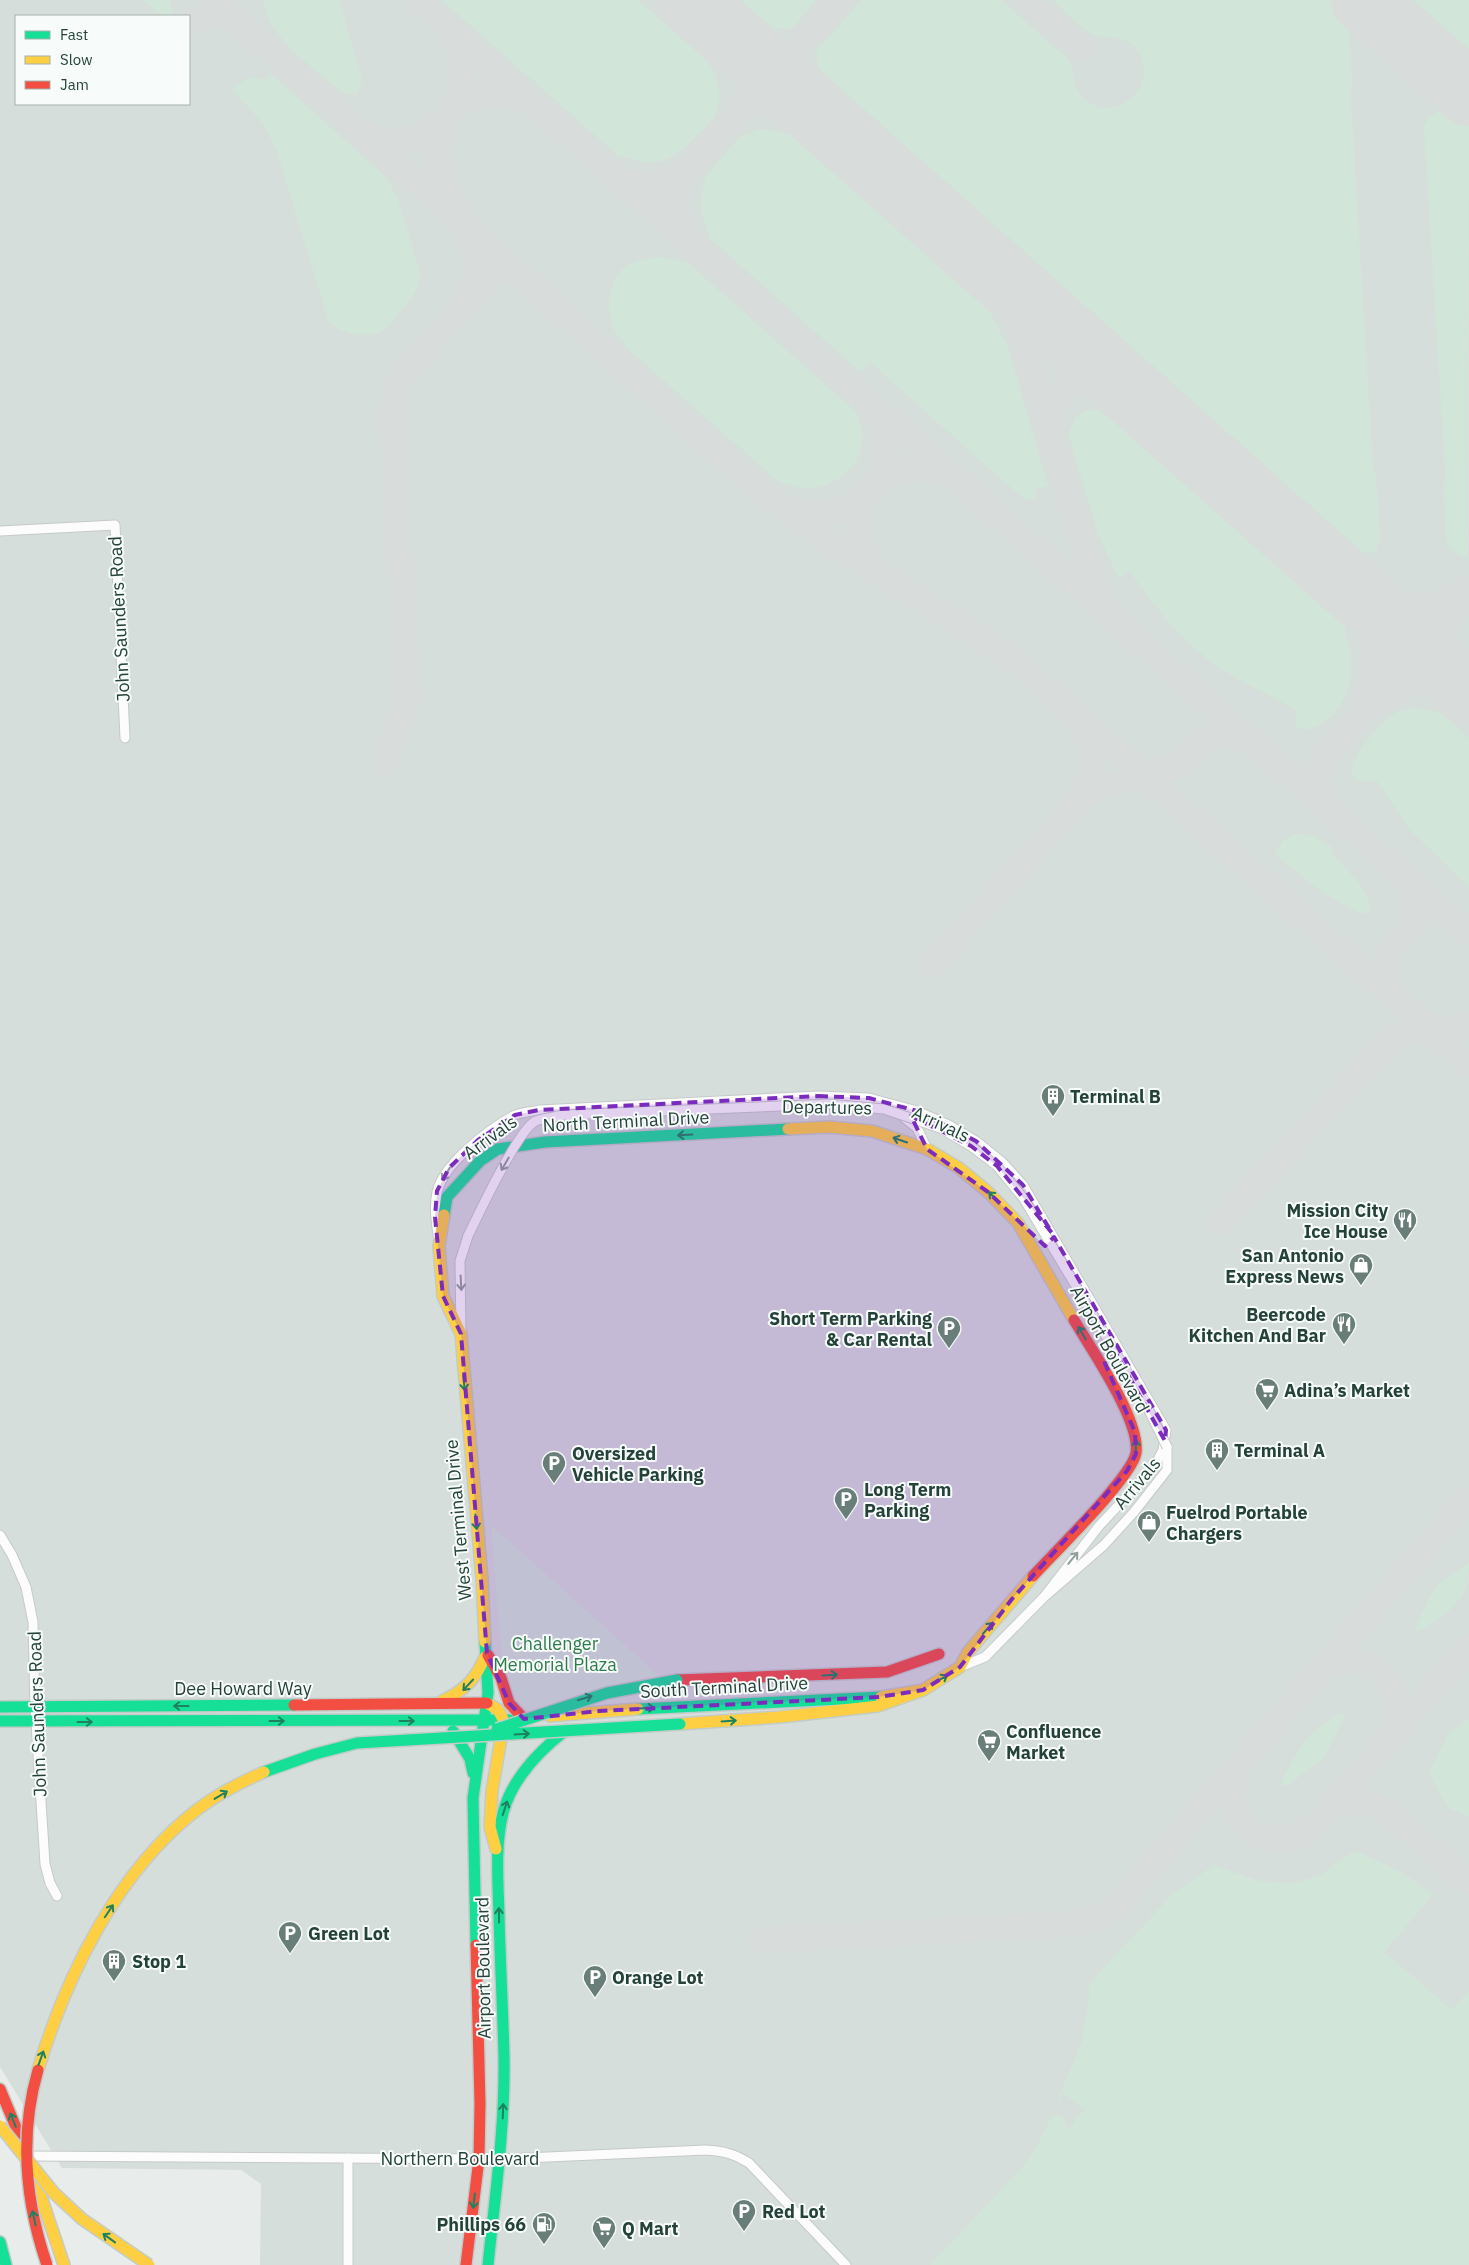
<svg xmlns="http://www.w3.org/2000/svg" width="1469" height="2265" font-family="'IBM Plex Sans',sans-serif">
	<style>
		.built { fill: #d6dedb; fill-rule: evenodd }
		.green { fill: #d1e6d8 }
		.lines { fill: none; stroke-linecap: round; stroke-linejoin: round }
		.taxiway { stroke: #d8dddc; stroke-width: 26 }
		.runway { stroke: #d8dddc; stroke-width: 66 }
		.street-casing { stroke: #c5cac8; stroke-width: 11 }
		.fast-casing { stroke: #c3cbc8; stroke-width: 14 }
		.slow-casing { stroke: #c3cbc8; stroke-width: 14 }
		.jam-casing { stroke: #c3cbc8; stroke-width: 14 }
		.street { stroke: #fcfcfc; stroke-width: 9 }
		.fast { stroke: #16e098; stroke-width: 11 }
		.slow { stroke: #ffcf43; stroke-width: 11 }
		.jam { stroke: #f24e42; stroke-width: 11 }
		.street-bridge-casing { stroke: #c5cac8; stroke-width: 11; stroke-linecap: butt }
		.fast-bridge-casing { stroke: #c3ccc9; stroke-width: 14; stroke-linecap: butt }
		.slow-bridge-casing { stroke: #c3ccc9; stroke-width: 14; stroke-linecap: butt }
		.jam-bridge-casing { stroke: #c3ccc9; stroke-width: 14; stroke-linecap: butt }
		.street-bridge { stroke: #fcfcfc; stroke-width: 9 }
		.fast-bridge { stroke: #16e098; stroke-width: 11 }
		.slow-bridge { stroke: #ffcf43; stroke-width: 11 }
		.jam-bridge { stroke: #f24e42; stroke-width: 11 }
		.oneway { stroke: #1e8160 }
		.oneway2 { stroke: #909f9b }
		.marked { fill: #7b2cbf; fill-opacity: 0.2; stroke: #7b2cbf; stroke-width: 4; stroke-dasharray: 10 6; stroke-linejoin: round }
		.labels { text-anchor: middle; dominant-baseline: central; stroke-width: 4; stroke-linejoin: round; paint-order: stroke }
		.street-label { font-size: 18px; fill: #24423a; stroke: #f7fbf9 }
		.poi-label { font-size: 18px; font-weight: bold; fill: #24423a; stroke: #f7fbf9; text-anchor: start }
		.park-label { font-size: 18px; fill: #2d7a4b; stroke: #f7fbf9 }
	</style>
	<rect width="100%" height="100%" fill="#e8edeb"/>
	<path class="built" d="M0,0H1469V2265H260L261,2184L241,2170L62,2168L0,2067ZM16,16H189V104H16Z"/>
	<g class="green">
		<polygon points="144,0 171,0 172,16 162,16"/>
		<path d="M264,0H339L362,80L357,93L348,94L342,92C316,69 266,37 264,0Z"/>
		<path d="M442,0H638L709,63C718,79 724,97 715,115C712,123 701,131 694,138C683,149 672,159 656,162C642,165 628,155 619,156Z"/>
		<polygon points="741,0 816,0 791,29 776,28 775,30"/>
		<path d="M862,0H1001C1017,14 1033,29 1049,43C1055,48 1064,54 1069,61C1076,72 1071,87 1084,99C1112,124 1157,92 1141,57C1129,29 1105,43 1090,33C1076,24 1065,11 1053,0H1330L1343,12L1349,29L1352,86L1350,87L1373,470L1376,476L1380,539L1376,551L1372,553H1364L817,67L819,65L816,52Z"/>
		<polygon points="1398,0 1469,0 1469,63"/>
		<path d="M271,74L381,173L388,181L397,197L420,272C419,290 411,300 399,313C395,318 391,323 386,328C371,341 344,335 329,322L277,151L263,123L232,90C242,81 251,73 264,81Z"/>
		<path d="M1441,109H1450L1469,125L1468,558C1461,556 1452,553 1449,546C1444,536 1445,496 1444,482H1446L1424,125L1429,117Z"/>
		<polygon points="761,129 789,134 993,315 992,317 1007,345 1048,486 1035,490 1036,497 1033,500 1026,499 1008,485 870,362 861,372 710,238 701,209 702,193 707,175 741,136"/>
		<path d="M660,257L688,263L856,412C857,419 862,426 862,434C865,463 838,487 809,488C798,489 788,484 779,482L626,347C623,340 615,333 612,325C607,308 609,278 624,268C634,261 648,258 660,257Z"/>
		<path d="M1086,410H1100L1347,629L1344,632C1361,668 1348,722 1304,730L1295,726L1297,711L1291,707C1268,694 1243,683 1220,668C1183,643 1155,607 1129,570L1119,579L1098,533L1068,432L1070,431L1076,417Z"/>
		<path d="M1415,708L1440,712L1469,738V887L1410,830L1377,781H1357L1352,773C1352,756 1377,727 1390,716C1396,712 1407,709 1415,708Z"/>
		<path d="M1295,834L1314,836L1334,849L1331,853C1341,864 1375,896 1369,911L1363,914L1357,912L1319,890L1275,854L1284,840Z"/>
		<polygon points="491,1525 672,1687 610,1701 528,1711 508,1695 503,1672"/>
		<path d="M1469,1563C1469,1592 1460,1604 1436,1620C1430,1624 1423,1630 1416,1631L1415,1629L1429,1598L1439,1584Z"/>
		<path d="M1342,1713L1345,1716L1324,1758L1288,1785H1282C1281,1778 1285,1773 1289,1767C1302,1743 1316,1725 1342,1713Z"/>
		<polygon points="1469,1719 1469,1816 1449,1808 1429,1774 1449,1733"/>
		<polygon points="1358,1852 1399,1871 1433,1894 1384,1952 1452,2010 1469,1991 1469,2265 930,2265 1024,2166 1038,2145 1052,2115 1062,2116 1067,2127 1072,2128 1073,2123 1085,2110 1064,2093 1057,2102 1082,2041 1087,2013 1090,1983 1173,1894 1214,1865 1261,1882 1295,1883 1320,1875 1350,1854"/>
	</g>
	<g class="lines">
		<g class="taxiway">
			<polyline points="213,0 763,492 831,543 1008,655 1469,1064"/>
			<polyline points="417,0 1469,934"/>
			<polyline points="1027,0 1081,48"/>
			<path d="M189,23C204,13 217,9 234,19"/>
			<path d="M451,32C463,53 468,79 457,101C447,120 435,134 438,158C443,209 495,243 468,298"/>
			<path d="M729,35C733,41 739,45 742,51C753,69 750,91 741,109"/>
			<path d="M743,111C759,101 781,95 800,103C807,106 813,112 820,116"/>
			<path d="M364,133C383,147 416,142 434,128C445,119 453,107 466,101C488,91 509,94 531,102"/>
			<path d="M687,171C673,193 674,217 688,238"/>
			<path d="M620,179C642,191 668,187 687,171L840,0"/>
			<polyline points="991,268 1006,285 1009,293 1084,546 1101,600 1107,610"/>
			<path d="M1050,428C1048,397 1077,369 1109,380C1121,384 1131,394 1142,401"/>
			<path d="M872,486C895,467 925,463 952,477"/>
			<path d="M870,488C853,515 857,548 878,572"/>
			<path d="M789,510C855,531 912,466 873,406"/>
			<path d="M1344,581C1372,621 1384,663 1362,709"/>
			<path d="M1349,584C1390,609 1426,616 1469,589"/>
			<path d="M1450,619C1436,645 1442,658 1458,682"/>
			<path d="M1383,699C1406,684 1430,676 1458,682"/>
			<polyline points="385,763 408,697 392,415 394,395 402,376 503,261"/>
			<path d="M1078,801C1094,776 1097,745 1078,720"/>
			<path d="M1327,807C1315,790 1316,772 1326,755L1469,594"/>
			<path d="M931,966L1084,796C1109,779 1140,781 1168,769C1173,767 1180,764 1185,760C1195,751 1201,740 1214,736C1228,732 1239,736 1252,741"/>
			<path d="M1397,1000C1386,984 1382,964 1394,946C1400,937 1409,932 1413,922C1418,908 1414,893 1409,880"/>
			<path d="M1426,1024C1441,1031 1455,1031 1469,1023"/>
			<polyline points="1221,1222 1388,1043 1406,1033 1442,1030"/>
			<path d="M1321,1670C1368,1640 1411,1685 1394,1735"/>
			<path d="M1236,1768C1233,1780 1230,1795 1234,1806C1247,1844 1288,1847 1316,1825L1469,1647"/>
			<path d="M1329,1811C1348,1798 1365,1798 1385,1810L1469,1882"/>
			<polyline points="761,1940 1074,1924 1099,1917 1117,1906 1469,1498"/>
		</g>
		<g class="runway">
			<polyline points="690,0 1469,692"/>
			<polyline points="1364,0 1469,93"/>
		</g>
		<g class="street-casing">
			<g id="street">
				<polyline points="0,531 115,525 125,738"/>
				<polyline points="902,1116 917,1128 927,1149"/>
				<path d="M438,1235C436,1221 434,1206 437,1192C444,1163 488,1130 513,1116C520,1112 531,1112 539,1110L818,1096L869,1098L917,1111L949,1125L976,1141L1002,1162L1023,1185L1166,1430L1163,1450L1154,1467L1099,1526L1044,1597"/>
				<polyline points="461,1332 460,1261 468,1236"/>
				<polyline points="0,1535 12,1555 26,1587 33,1622 35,1707 45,1864 50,1883 57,1896"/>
				<polyline points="960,1667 985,1657 1044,1597 1104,1545 1134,1512 1167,1470 1167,1447"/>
				<path d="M27,2156L501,2159L706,2150C723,2151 735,2154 749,2163L846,2265"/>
				<polyline points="348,2158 348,2265"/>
			</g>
		</g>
		<g class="fast-casing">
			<g id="fast">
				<polyline points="444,1215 447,1197 480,1161 498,1149 545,1142 788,1129"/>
				<polyline points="0,1707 294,1705"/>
				<polyline points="638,1709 881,1697"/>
				<polyline points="0,1721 510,1720"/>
				<polyline points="453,1731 470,1759 473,1773"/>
				<polyline points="476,1945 473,1798 488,1693 485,1642"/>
				<polyline points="0,2242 6,2265"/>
				<path d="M488,2265C495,2196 505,2128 504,2058C503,2010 500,1962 499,1914C498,1881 495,1845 503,1813C512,1778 539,1751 566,1730"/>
			</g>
		</g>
		<g class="slow-casing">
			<g id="slow">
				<polyline points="788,1129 830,1127 872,1131 927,1149 959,1168 988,1192 1018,1223 1074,1320"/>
				<polyline points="444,1215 439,1246 443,1296 461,1334 482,1579 485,1642"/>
				<polyline points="881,1697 923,1690 960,1667 968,1652 1033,1576"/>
				<path d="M442,1701C464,1691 476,1679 485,1657"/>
				<polyline points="487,1703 498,1710 504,1721 492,1791 490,1827 496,1849"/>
				<polyline points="550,1716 638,1709"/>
				<polyline points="680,1724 780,1717 878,1706 923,1690"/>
				<polyline points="32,2170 64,2265"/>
			</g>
		</g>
		<g class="jam-casing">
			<g id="jam">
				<path d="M1033,1576C1053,1554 1132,1477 1136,1453C1141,1421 1091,1349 1074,1320"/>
				<polyline points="488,1655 501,1678 509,1703 524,1719"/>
				<polyline points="677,1680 887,1672 939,1654"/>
				<polyline points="294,1705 487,1703"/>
				<polyline points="0,2089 25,2149"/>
				<polyline points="466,2265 479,2159 480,2103 476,1945"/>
			</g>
		</g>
		<use href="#street" class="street"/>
		<use href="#fast" class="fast"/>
		<use href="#slow" class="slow"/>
		<use href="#jam" class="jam"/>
		<g class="street-bridge-casing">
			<path id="street-bridge" d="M468,1236C479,1213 516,1134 534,1122C541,1118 555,1117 564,1115L828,1104L884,1109L940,1128L971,1146L997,1166L1024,1199L1144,1400L1167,1447"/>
		</g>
		<g class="fast-bridge-casing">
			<g id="fast-bridge">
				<polyline points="497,1729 607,1693 677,1680"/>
				<polyline points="264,1772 315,1754 357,1743 680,1724"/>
			</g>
		</g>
		<g class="slow-bridge-casing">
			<g id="slow-bridge">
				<path d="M38,2070C66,1976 118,1870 198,1809C218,1794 241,1782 264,1772"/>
				<polyline points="0,2126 54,2193 82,2219 149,2265"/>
			</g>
		</g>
		<g class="jam-bridge-casing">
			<path id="jam-bridge" d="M38,2070C19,2136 25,2201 47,2265"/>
		</g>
		<use href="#street-bridge" class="street-bridge"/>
		<use href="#fast-bridge" class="fast-bridge"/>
		<use href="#slow-bridge" class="slow-bridge"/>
		<use href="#jam-bridge" class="jam-bridge"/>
	</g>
	<defs><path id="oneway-shaft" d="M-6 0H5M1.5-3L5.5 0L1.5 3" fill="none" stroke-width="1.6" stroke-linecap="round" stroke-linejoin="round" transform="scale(1.25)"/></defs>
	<g class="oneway">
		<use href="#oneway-shaft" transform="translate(685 1135) rotate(177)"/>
		<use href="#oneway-shaft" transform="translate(900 1140) rotate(-161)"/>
		<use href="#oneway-shaft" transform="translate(994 1197) rotate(-136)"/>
		<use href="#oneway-shaft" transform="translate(1082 1333) rotate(-120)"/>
		<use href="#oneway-shaft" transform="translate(464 1383) rotate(86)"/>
		<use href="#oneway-shaft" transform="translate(1136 1447) rotate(-88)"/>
		<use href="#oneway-shaft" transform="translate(476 1522) rotate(85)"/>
		<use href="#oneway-shaft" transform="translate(988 1628) rotate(-48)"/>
		<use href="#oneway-shaft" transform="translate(830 1675) rotate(-3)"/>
		<use href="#oneway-shaft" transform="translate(941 1679) rotate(-31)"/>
		<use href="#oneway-shaft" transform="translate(468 1685) rotate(133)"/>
		<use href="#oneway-shaft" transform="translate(585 1698) rotate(-17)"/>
		<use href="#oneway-shaft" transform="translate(181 1706) rotate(180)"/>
		<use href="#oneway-shaft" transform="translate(647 1708) rotate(-3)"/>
		<use href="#oneway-shaft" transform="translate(277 1721)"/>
		<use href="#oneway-shaft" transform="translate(407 1721)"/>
		<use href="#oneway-shaft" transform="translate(729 1721) rotate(-4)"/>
		<use href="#oneway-shaft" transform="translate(85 1722)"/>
		<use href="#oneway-shaft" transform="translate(522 1734) rotate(-3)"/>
		<use href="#oneway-shaft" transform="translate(221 1795) rotate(-31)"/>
		<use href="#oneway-shaft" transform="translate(505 1808) rotate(-72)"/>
		<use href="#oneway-shaft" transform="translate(109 1911) rotate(-56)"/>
		<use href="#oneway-shaft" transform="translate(499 1915) rotate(-91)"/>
		<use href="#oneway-shaft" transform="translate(41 2058) rotate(-70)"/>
		<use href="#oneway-shaft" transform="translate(503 2111) rotate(-88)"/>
		<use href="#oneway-shaft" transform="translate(13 2120) rotate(-112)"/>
		<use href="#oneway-shaft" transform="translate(474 2201) rotate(97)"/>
		<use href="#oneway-shaft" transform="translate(34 2218) rotate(-102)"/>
		<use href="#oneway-shaft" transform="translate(109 2238) rotate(-144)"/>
	</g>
	<g class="oneway2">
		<use href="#oneway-shaft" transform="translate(505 1164) rotate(120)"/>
		<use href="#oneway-shaft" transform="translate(446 1174) rotate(120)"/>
		<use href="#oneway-shaft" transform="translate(461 1283) rotate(87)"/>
		<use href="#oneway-shaft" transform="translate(1073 1558) rotate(-51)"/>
	</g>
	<path class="marked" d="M818,1096L869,1098L917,1111L976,1141L1023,1185L1052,1233L997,1166L971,1146L911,1116L927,1149L988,1192L1045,1246L1054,1237L1166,1430L1165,1441L1117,1355L1104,1361L1135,1432L1136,1454L1127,1471L1012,1599L960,1667L923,1690L879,1697L599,1711L524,1719L509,1703L487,1653L461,1334L443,1296L435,1217L437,1191L449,1168L478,1140L515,1115L539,1110Z"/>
	<defs>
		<g id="building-pin" transform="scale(1.25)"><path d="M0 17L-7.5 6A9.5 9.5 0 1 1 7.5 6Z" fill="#697e78" stroke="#f7fbf9"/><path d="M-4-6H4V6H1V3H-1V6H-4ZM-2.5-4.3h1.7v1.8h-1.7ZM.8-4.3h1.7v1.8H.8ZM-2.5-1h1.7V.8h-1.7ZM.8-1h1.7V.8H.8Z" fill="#fff"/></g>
		<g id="restaurant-pin" transform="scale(1.25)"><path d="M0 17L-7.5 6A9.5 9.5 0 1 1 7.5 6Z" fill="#697e78" stroke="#f7fbf9"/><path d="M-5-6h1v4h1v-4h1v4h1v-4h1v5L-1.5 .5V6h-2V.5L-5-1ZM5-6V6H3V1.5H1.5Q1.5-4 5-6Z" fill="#fff"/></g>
		<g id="shop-pin" transform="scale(1.25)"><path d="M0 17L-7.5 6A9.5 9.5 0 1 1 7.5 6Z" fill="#697e78" stroke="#f7fbf9"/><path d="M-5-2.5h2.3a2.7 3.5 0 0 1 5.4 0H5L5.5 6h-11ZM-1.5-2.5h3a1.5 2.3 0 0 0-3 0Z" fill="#fff"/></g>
		<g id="parking-pin" transform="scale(1.25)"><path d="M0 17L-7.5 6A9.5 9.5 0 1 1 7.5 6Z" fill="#697e78" stroke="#f7fbf9"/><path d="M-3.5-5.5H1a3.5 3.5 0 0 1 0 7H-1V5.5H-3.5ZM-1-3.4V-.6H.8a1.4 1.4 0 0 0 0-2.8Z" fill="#fff"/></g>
		<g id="supermarket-pin" transform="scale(1.25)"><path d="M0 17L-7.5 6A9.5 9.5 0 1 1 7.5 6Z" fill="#697e78" stroke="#f7fbf9"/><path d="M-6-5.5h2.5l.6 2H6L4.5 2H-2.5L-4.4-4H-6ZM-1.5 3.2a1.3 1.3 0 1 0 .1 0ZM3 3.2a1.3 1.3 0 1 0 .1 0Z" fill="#fff"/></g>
		<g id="fuel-pin" transform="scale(1.25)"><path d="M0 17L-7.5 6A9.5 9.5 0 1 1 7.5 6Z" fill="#697e78" stroke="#f7fbf9"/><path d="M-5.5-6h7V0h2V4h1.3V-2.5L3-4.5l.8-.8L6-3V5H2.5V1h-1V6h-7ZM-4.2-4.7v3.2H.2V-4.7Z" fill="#fff"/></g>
	</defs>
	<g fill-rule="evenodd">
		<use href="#building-pin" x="1053" y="1096"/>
		<use href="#restaurant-pin" x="1405" y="1220"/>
		<use href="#shop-pin" x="1361" y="1265"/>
		<use href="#restaurant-pin" x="1344" y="1324"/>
		<use href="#parking-pin" x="949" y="1328"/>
		<use href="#supermarket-pin" x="1267" y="1390"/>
		<use href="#building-pin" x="1217" y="1450"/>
		<use href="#parking-pin" x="554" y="1463"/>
		<use href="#parking-pin" x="846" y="1499"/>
		<use href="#shop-pin" x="1149" y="1522"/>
		<use href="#supermarket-pin" x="989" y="1741"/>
		<use href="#parking-pin" x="290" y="1933"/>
		<use href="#building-pin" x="114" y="1961"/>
		<use href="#parking-pin" x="595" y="1977"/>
		<use href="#parking-pin" x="744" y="2211"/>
		<use href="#fuel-pin" x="544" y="2224"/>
		<use href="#supermarket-pin" x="604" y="2228"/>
	</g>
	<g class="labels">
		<g class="street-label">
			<text transform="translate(119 619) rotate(-93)">John Saunders Road</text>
			<text transform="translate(827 1107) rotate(1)">Departures</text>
			<text transform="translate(626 1121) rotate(-3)">North Terminal Drive</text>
			<text transform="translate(941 1124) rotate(25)">Arrivals</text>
			<text transform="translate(490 1137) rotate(-36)">Arrivals</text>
			<text transform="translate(1110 1349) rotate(61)">Airport Boulevard</text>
			<text transform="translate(1137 1483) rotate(-50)">Arrivals</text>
			<text transform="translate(458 1520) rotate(-95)">West Terminal Drive</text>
			<text transform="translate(724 1687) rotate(-3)">South Terminal Drive</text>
			<text x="243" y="1688">Dee Howard Way</text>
			<text transform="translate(37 1714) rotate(-92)">John Saunders Road</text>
			<text transform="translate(483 1968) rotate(-91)">Airport Boulevard</text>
			<text x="460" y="2158">Northern Boulevard</text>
		</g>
		<g class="poi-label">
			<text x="1070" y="1096">Terminal B</text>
			<text x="1388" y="1210" text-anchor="end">Mission City<tspan x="1388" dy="21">Ice House</tspan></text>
			<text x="1344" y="1255" text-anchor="end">San Antonio<tspan x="1344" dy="21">Express News</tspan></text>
			<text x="1326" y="1314" text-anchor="end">Beercode<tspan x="1326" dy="21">Kitchen And Bar</tspan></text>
			<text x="932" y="1318" text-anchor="end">Short Term Parking<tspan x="932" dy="21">&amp; Car Rental</tspan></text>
			<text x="1284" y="1390">Adina’s Market</text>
			<text x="1234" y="1450">Terminal A</text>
			<text x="572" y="1453">Oversized<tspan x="572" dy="21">Vehicle Parking</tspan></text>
			<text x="864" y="1489">Long Term<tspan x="864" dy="21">Parking</tspan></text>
			<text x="1166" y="1512">Fuelrod Portable<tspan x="1166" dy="21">Chargers</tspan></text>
			<text x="1006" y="1731">Confluence<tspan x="1006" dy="21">Market</tspan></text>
			<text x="308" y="1933">Green Lot</text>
			<text x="132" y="1961">Stop 1</text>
			<text x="612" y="1977">Orange Lot</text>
			<text x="762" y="2211">Red Lot</text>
			<text x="526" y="2224" text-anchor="end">Phillips 66</text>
			<text x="622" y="2228">Q Mart</text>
		</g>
		<g class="park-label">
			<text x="555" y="1643">Challenger<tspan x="555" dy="21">Memorial Plaza</tspan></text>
		</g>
	</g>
	<rect x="15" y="15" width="175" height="90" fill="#f7fbf9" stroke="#a3b1ad"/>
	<rect x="25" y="31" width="25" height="8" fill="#16e098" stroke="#a3b1ad"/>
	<text x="60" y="40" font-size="15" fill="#24423a">Fast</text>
	<rect x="25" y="56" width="25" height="8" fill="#ffcf43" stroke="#a3b1ad"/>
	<text x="60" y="65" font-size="15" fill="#24423a">Slow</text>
	<rect x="25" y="81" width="25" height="8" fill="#f24e42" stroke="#a3b1ad"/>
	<text x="60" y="90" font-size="15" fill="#24423a">Jam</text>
</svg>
